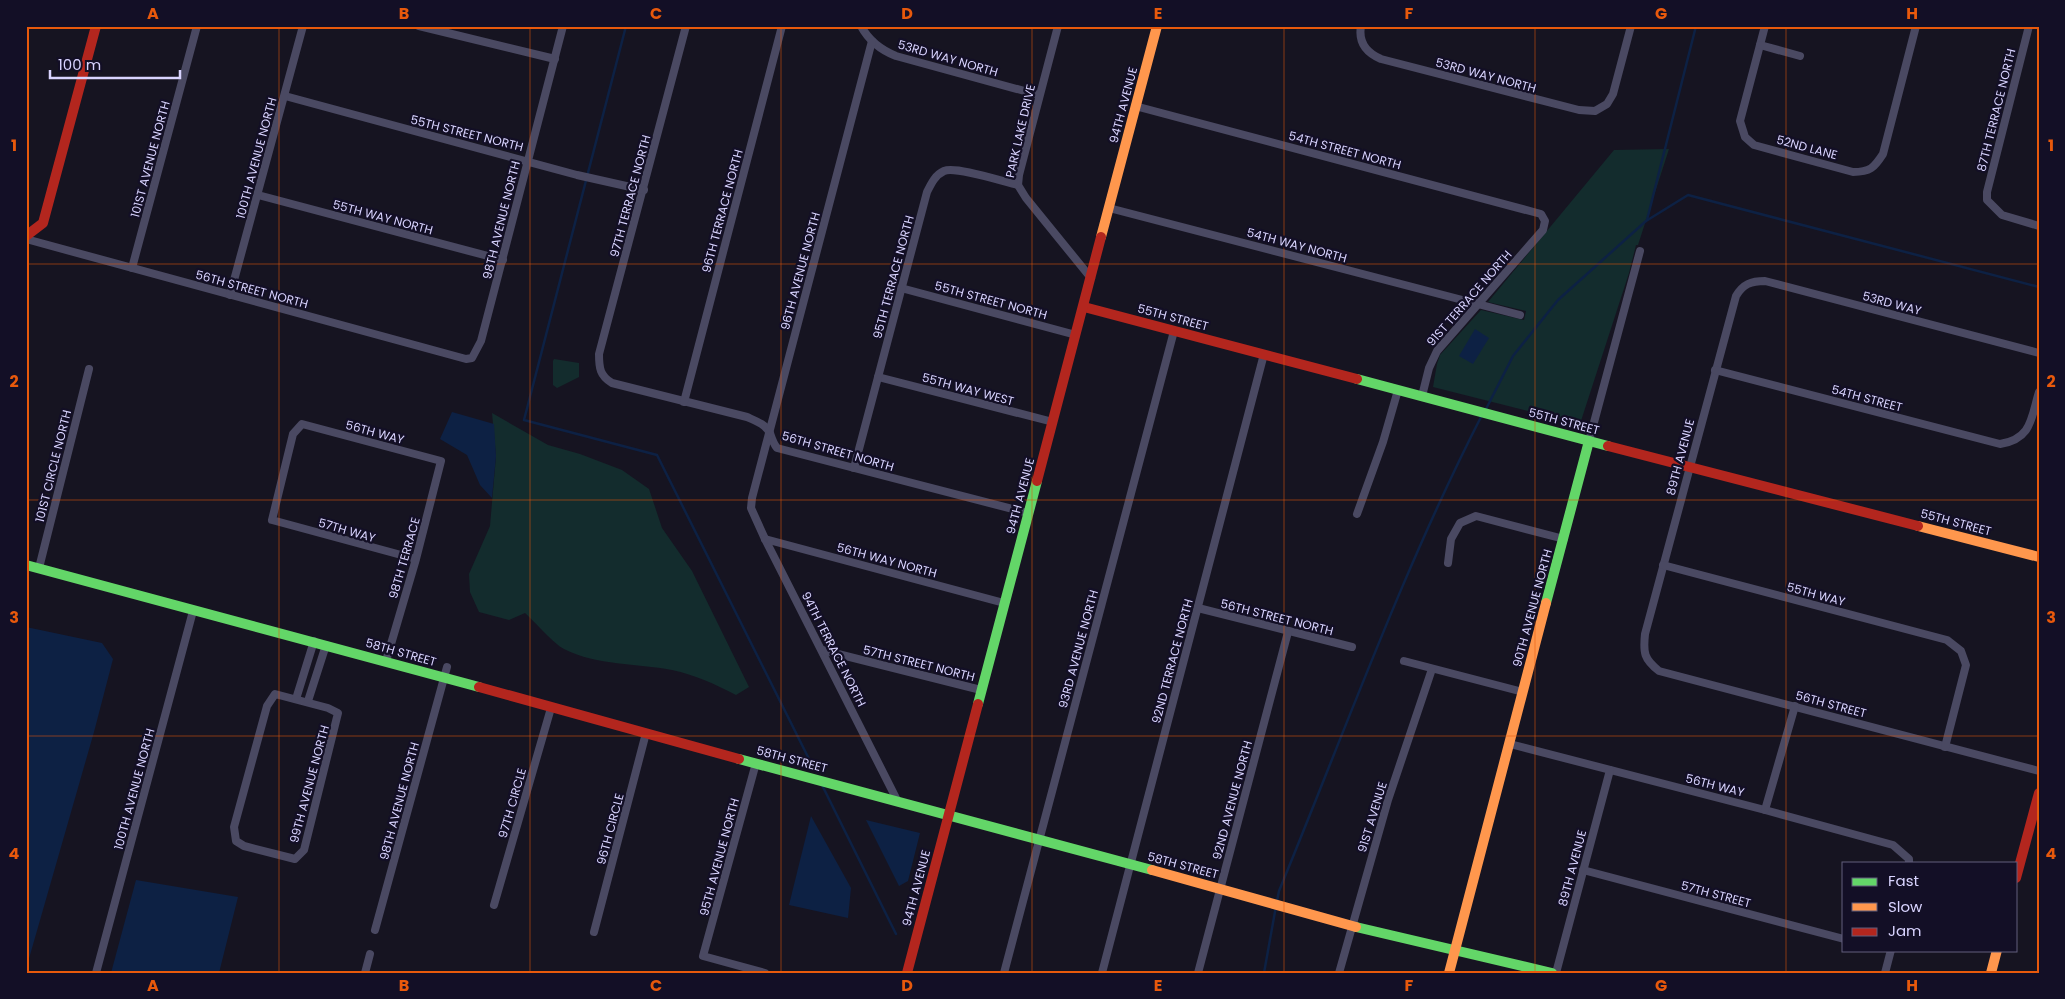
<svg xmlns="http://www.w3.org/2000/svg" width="2065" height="999" font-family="Poppins,sans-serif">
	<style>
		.green { fill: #132c2d }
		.water { fill: #0d2144 }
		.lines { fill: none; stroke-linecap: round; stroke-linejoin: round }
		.stream { stroke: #0d2144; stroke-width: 2.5 }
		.street { stroke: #4a4962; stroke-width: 8 }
		.fast { stroke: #63d668; stroke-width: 10 }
		.slow { stroke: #ff974d; stroke-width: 10 }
		.jam { stroke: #b3261e; stroke-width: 10 }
		.grid { fill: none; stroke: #e8590c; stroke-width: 1; stroke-opacity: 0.55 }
		.labels { text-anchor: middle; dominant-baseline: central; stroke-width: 4.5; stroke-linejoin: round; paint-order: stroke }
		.street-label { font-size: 12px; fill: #d9d4ff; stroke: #130f26 }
		.neatline { fill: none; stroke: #e8590c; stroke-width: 2 }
		.grid-label { font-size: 16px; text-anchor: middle; font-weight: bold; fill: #e8590c }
	</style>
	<rect width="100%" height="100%" fill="#161421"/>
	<g class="green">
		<polygon points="1669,149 1638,245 1636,245 1629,273 1580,424 1433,387 1437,364 1440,355 1481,310 1524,320 1526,311 1488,302 1614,150"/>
		<polygon points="554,359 579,363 579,377 557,388 553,385 553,361"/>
		<path d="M492,413L548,445L580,454L622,470L649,489L662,528L692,571L749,687L736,695C715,684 695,675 672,670C636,663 598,666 564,649C554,644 535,622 525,613L509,620L479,612L470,592L469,574L490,526L496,456Z"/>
	</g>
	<g class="water">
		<polygon points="1475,329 1489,338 1473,364 1459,356"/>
		<polygon points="452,412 494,424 496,456 492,498 480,485 467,455 440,439"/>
		<polygon points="26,627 102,643 113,659 94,732 26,969"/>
		<polygon points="811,816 851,888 848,918 789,905"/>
		<polygon points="866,820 920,833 908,881 899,886"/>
		<polygon points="136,880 238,897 219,973 111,973"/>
	</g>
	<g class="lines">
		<g class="stream">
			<polyline points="626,26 524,420 657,455 813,767"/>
			<polyline points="1647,220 1696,26"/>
			<polyline points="1485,411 1513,356 1558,300 1646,221 1688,195 2039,287"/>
			<polyline points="822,785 896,934"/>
			<path d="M1277,901L1279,891C1345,731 1403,569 1482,415"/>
			<polyline points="1264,973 1276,906"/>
		</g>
		<g class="street">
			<polyline points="419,26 555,59"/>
			<path d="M686,26L599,354C599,368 600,376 612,383L747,417C756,421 765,424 770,433C772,439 773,443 777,448L1028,513"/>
			<path d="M861,26C869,41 881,50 896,56L1039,95"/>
			<polyline points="1058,26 1019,175 1018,185 1026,198 1091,278"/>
			<path d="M1361,26C1358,43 1367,53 1381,59L1579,110L1595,111L1607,104L1613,94L1631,26"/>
			<path d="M1765,26L1740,121L1745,137L1754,145L1853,172C1870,172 1874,168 1883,154L1916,26"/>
			<polyline points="2029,26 1987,192 1987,200 2002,215 2039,226"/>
			<polyline points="872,41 752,498 751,508 765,539 897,800"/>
			<polyline points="1760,45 1800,56"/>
			<polyline points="285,96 577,175 644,190"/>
			<polyline points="1135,106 1541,214 1545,221 1543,230 1437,351 1429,368 1422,396"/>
			<polyline points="258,195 503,260"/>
			<polyline points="1109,208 1520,315"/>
			<polyline points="26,239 466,359 472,358 481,341 563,26"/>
			<polyline points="132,268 197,26"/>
			<polyline points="901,288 1076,335"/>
			<polyline points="230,295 303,26"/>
			<path d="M2039,353L1765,281C1751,281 1743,284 1736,296L1645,634C1643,653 1644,659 1659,671L2039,771"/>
			<path d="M1715,370L2000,444C2032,439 2031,418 2039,392"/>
			<polyline points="878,377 1053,422"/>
			<polyline points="684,402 782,26"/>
			<polyline points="1589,441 1640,251"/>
			<path d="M854,468L927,192C931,184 935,175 944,171C956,166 1004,182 1018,185"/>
			<polyline points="1357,514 1383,442 1398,390"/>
			<polyline points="765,539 1004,603"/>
			<polyline points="1448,563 1451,539 1460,523 1476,516 1564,539"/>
			<polyline points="1663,565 1947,640 1961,651 1966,665 1945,747"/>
			<polyline points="39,568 89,369"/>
			<polyline points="1198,608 1352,647"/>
			<polyline points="822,650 981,690"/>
			<polyline points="386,661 416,559 441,461 302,424 293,434 272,520 416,559"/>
			<polyline points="1404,661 1523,692"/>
			<polygon points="275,694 328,708 338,713 304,850 295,859 244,846 236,841 234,827 267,706"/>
			<polyline points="296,699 314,641"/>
			<polyline points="308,701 326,645"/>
			<polyline points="1510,744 1765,810 1893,845 1909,859 1909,863"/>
			<polyline points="756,763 703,956 765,973"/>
			<polyline points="1765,810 1795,706"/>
			<polyline points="1583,870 1844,939"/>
			<polyline points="494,905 551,708"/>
			<polyline points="375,930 447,667"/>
			<polyline points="594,932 646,733"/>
			<polyline points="96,973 193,611"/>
			<polyline points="365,973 370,954"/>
			<polyline points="1004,973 1174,331"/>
			<polyline points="1102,973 1264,354"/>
			<polyline points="1198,973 1288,632"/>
			<polyline points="1339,973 1388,800 1432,669"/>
			<polyline points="1556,973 1610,770"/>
			<polyline points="1885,973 1891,950"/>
		</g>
		<g class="fast">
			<polyline points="1357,379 1608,446"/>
			<polyline points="26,565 479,687"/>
			<polyline points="1546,603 1589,441"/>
			<polyline points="978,704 1037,481"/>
			<polyline points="739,759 1152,870"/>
			<polyline points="1356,927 1552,973"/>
		</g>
		<g class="slow">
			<polyline points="1101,237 1157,26"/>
			<polyline points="1918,526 2039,557"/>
			<polyline points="1152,870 1356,927"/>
			<polyline points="1449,973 1546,603"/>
			<polyline points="1991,973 1997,950"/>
		</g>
		<g class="jam">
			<polyline points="26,236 43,223 96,26"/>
			<polyline points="1084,307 1357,379"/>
			<polyline points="1608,446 1918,526"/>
			<polyline points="1037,481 1101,237"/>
			<polyline points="479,687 739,759"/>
			<polyline points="2016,878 2039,793"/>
			<polyline points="907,973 978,704"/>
		</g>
	</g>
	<path class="grid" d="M279,26V973M530,26V973M781,26V973M1032,26V973M1284,26V973M1535,26V973M1786,26V973M26,264H2039M26,500H2039M26,736H2039"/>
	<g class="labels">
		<g class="street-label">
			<text transform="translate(948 58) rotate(16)">53RD WAY NORTH</text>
			<text transform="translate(1486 75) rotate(15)">53RD WAY NORTH</text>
			<text transform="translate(1123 105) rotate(-75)">94TH AVENUE</text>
			<text transform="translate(1996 110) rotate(-76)">87TH TERRACE NORTH</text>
			<text transform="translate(1020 131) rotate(-77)">PARK LAKE DRIVE</text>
			<text transform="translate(467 133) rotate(14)">55TH STREET NORTH</text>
			<text transform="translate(1807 147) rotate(15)">52ND LANE</text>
			<text transform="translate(1345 150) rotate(15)">54TH STREET NORTH</text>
			<text transform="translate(256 158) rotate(-75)">100TH AVENUE NORTH</text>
			<text transform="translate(150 159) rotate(-75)">101ST AVENUE NORTH</text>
			<text transform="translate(630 196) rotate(-75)">97TH TERRACE NORTH</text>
			<text transform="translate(722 211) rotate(-75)">96TH TERRACE NORTH</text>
			<text transform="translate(383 217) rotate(15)">55TH WAY NORTH</text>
			<text transform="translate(501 220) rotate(-76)">98TH AVENUE NORTH</text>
			<text transform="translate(1297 245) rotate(15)">54TH WAY NORTH</text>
			<text transform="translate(800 271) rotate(-75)">96TH AVENUE NORTH</text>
			<text transform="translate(893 277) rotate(-75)">95TH TERRACE NORTH</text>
			<text transform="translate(252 289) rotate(15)">56TH STREET NORTH</text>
			<text transform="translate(1469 298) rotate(-49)">91ST TERRACE NORTH</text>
			<text transform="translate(991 300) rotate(15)">55TH STREET NORTH</text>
			<text transform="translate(1892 303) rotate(15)">53RD WAY</text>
			<text transform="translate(1173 317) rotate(15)">55TH STREET</text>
			<text transform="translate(968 389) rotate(15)">55TH WAY WEST</text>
			<text transform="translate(1867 398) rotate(15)">54TH STREET</text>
			<text transform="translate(1564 421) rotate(15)">55TH STREET</text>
			<text transform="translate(375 432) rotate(15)">56TH WAY</text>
			<text transform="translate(838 451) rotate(16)">56TH STREET NORTH</text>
			<text transform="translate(1680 457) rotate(-75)">89TH AVENUE</text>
			<text transform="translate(53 466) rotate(-76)">101ST CIRCLE NORTH</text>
			<text transform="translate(1020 496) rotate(-75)">94TH AVENUE</text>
			<text transform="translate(1956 522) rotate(15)">55TH STREET</text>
			<text transform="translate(347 530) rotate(16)">57TH WAY</text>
			<text transform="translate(404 558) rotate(-74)">98TH TERRACE</text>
			<text transform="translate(887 560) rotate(15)">56TH WAY NORTH</text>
			<text transform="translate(1816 594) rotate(15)">55TH WAY</text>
			<text transform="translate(1532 608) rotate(-75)">90TH AVENUE NORTH</text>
			<text transform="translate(1277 617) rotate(14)">56TH STREET NORTH</text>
			<text transform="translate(834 649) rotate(63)">94TH TERRACE NORTH</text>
			<text transform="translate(1078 649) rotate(-75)">93RD AVENUE NORTH</text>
			<text transform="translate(401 652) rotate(16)">58TH STREET</text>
			<text transform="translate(1172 661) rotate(-75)">92ND TERRACE NORTH</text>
			<text transform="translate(919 663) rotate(14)">57TH STREET NORTH</text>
			<text transform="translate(1831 704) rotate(15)">56TH STREET</text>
			<text transform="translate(792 759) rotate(15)">58TH STREET</text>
			<text transform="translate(309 784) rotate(-75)">99TH AVENUE NORTH</text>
			<text transform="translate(1715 785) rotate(14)">56TH WAY</text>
			<text transform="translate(134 789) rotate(-75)">100TH AVENUE NORTH</text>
			<text transform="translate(1232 800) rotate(-75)">92ND AVENUE NORTH</text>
			<text transform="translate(399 801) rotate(-75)">98TH AVENUE NORTH</text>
			<text transform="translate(512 803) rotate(-74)">97TH CIRCLE</text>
			<text transform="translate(1372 817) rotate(-73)">91ST AVENUE</text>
			<text transform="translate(610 829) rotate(-75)">96TH CIRCLE</text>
			<text transform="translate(719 857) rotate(-75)">95TH AVENUE NORTH</text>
			<text transform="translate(1183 865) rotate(15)">58TH STREET</text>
			<text transform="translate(1572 868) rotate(-75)">89TH AVENUE</text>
			<text transform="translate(916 888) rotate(-75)">94TH AVENUE</text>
			<text transform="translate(1716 894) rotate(15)">57TH STREET</text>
		</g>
	</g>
	<rect width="2065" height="999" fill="none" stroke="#130f26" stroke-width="55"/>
	<rect x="1842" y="862" width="175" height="90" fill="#130f26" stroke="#625e7d"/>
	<rect x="1852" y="878" width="25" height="8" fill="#63d668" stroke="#625e7d"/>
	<text x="1888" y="886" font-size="15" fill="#d9d4ff">Fast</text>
	<rect x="1852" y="903" width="25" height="8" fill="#ff974d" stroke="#625e7d"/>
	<text x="1888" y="912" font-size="15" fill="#d9d4ff">Slow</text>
	<rect x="1852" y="928" width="25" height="8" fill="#b3261e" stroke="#625e7d"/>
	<text x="1888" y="936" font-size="15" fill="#d9d4ff">Jam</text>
	<path d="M50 70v8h130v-8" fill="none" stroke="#d9d4ff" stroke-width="2.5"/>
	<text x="58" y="70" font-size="15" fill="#d9d4ff" stroke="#130f26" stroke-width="4" paint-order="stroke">100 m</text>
	<rect x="28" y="28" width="2010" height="944" class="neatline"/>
	<g class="grid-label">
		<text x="153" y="19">A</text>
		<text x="404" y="19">B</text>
		<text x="656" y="19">C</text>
		<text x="907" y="19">D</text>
		<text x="1158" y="19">E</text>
		<text x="1409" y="19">F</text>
		<text x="1661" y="19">G</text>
		<text x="1912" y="19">H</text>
		<text x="14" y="151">1</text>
		<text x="2051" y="151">1</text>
		<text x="14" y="387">2</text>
		<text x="2051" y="387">2</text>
		<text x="14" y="623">3</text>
		<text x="2051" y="623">3</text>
		<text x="14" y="859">4</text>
		<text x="2051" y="859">4</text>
		<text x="153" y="991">A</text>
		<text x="404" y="991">B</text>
		<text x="656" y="991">C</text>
		<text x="907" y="991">D</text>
		<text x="1158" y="991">E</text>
		<text x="1409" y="991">F</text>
		<text x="1661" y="991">G</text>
		<text x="1912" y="991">H</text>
	</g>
</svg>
